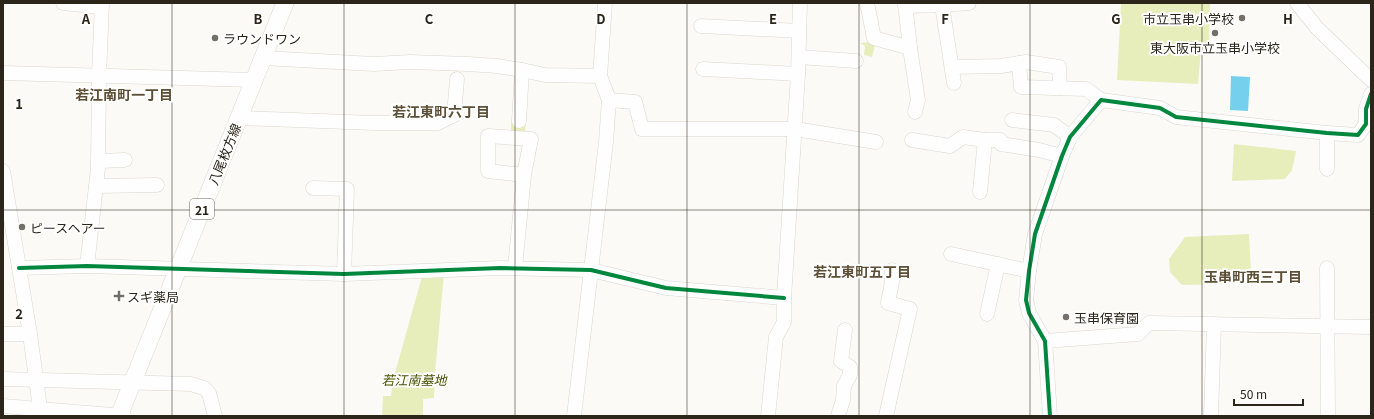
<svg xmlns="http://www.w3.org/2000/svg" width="1374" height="419" font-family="Georgia,'Noto Sans JP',serif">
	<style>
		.green { fill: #e7eebb }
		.water { fill: #74d0ed }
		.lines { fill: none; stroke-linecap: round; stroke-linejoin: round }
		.minor-casing { stroke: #dad6cf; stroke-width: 15 }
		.major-casing { stroke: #dad6cf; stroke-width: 18 }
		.minor { stroke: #fffefe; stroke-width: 14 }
		.major { stroke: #fffefe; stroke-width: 17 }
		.cycleway-casing { stroke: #fff; stroke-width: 6 }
		.cycleway { stroke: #00873e; stroke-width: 4 }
		.grid { fill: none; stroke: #2b251a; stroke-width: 1; stroke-opacity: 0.55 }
		.poi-dot { fill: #747067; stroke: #fff; stroke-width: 1.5 }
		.labels { text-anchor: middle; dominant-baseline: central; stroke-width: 4; stroke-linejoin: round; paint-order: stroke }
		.shield { fill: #fff; stroke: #6b665f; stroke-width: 1 }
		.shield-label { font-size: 12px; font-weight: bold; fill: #2b251a }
		.poi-label { font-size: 13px; fill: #2b251a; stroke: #fff; text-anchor: start }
		.street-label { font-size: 13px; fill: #2b251a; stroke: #fff }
		.park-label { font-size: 13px; font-style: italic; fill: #495203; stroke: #fff }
		.neighbourhood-label { font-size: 14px; font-weight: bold; fill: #5d4f35; stroke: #fff }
		.grid-label { font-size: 13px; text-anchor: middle; font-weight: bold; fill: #2b251a; stroke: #fff; stroke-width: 4; stroke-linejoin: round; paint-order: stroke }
	</style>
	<rect width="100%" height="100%" fill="#fcfaf6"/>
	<g class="green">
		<polygon points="1121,3 1210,3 1209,49 1201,49 1198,84 1117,80"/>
		<polygon points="870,42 875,45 872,57 864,55 865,46 860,43"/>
		<polygon points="511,121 526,122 525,134 511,133"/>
		<polygon points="1234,144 1296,151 1292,170 1285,179 1232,181"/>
		<polygon points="1249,234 1251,273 1226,275 1225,284 1182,285 1170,272 1169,259 1185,237"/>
		<polygon points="423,273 444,273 435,373 434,398 423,399 423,416 382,416 383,396 391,396 393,380"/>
	</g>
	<polygon class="water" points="1231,76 1250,77 1248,111 1230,110"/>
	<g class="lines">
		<g class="minor-casing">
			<g id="minor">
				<polyline points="63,3 101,7"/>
				<polyline points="867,3 874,38 910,48 905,3"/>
				<polyline points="1297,3 1317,28 1371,80"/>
				<polyline points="942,5 954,83"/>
				<polyline points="905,6 942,5 969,3"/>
				<polyline points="701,26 799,31"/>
				<polyline points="910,48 918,100 915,112"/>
				<polyline points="799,57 856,61"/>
				<polyline points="263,58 374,64 410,62 468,64 497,66 522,70 545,75 600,76"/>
				<polyline points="1019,63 1021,87 1086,89 1101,100"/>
				<polyline points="952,67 1001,66 1026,62 1059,67 1060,88"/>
				<polyline points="703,69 798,74"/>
				<polyline points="3,73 254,80"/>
				<polyline points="609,100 635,102 642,129 795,129 876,142"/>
				<polyline points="239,118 374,123 438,123 454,115 457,79"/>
				<polyline points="1012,120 1054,125 1070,137"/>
				<polyline points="519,121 522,70"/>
				<polyline points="912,140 950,146 963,137 985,140 1000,140 1001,144 1039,150 1062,156"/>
				<polyline points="98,161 125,160"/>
				<polyline points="1327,169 1327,133"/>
				<polyline points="3,171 30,334 41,416"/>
				<polyline points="96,186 157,185"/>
				<polyline points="313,188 347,189 344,274"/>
				<polyline points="980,192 985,140"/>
				<polyline points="951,254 1029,271"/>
				<polyline points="87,266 98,168 99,76 102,3"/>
				<polyline points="19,268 87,266 344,274 500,268 591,270 666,288 784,298"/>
				<polyline points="515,268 524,175 531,139 488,136 488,171 524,175"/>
				<polyline points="1327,268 1328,416"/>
				<polyline points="987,314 998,264"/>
				<polyline points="3,334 30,334"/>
				<polyline points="1045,341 1138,334 1149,323 1371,327"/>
				<polyline points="3,379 191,384 204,388 209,393 215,416"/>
				<polyline points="3,406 124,416"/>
				<polyline points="574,416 606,142 609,100 600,76 605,3"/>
				<polyline points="768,416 776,337 784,322 784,298 798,74 800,3"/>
				<polyline points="838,416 843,400 844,386 850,375 850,367 841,361 845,330"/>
				<polyline points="886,416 910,309 888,303 892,282 892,270"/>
				<polyline points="1050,416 1045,341 1029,313 1026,300 1029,271 1035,234 1062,156 1070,137 1101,100 1160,108 1176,117 1327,133 1358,135 1366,124 1366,109 1371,94"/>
				<polyline points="1211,416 1214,324"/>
			</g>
		</g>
		<g class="major-casing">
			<polyline id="major" points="119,416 285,3"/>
		</g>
		<use href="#minor" class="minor"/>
		<use href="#major" class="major"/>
		<g class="cycleway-casing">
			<g id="cycleway">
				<polyline points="19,268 87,266 344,274 500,268 591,270 666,288 784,298"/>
				<polyline points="1050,416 1045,341 1029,313 1026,300 1029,271 1035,234 1062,156 1070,137 1101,100 1160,108 1176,117 1327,133 1358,135 1366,124 1366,109 1371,94"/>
			</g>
		</g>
		<use href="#cycleway" class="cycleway"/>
	</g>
	<path class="grid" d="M172,3V416M344,3V416M515,3V416M687,3V416M859,3V416M1030,3V416M1202,3V416M3,210H1371"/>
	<g class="poi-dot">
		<circle cx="1242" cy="18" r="4"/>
		<circle cx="1215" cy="33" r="4"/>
		<circle cx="215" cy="38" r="4"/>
		<circle cx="22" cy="227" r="4"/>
		<path d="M117 290h4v4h4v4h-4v4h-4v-4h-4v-4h4z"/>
		<circle cx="1066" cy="317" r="4"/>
	</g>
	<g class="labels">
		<rect class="shield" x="190" y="199" width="24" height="20" rx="3"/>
		<g class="shield-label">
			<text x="202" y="209">21</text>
		</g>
		<g class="poi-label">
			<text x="1234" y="18" text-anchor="end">市立玉串小学校</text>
			<text x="223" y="38">ラウンドワン</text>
			<text x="1215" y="47" text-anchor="middle">東大阪市立玉串小学校</text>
			<text x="30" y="227">ピースヘアー</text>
			<text x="127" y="296">スギ薬局</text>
			<text x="1074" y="317">玉串保育園</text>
		</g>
		<g class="street-label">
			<text transform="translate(224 154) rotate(-68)">八尾枚方線</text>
		</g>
		<g class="park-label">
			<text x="414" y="379">若江南墓地</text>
		</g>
		<g class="neighbourhood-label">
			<text x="124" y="94">若江南町一丁目</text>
			<text x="441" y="111">若江東町六丁目</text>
			<text x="862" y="271">若江東町五丁目</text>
			<text x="1253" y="276">玉串町西三丁目</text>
		</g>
	</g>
	<g class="grid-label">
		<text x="86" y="24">A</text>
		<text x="258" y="24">B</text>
		<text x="429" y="24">C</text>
		<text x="601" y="24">D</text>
		<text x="773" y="24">E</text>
		<text x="945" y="24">F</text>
		<text x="1116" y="24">G</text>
		<text x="1288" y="24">H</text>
		<text x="19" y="109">1</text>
		<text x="19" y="319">2</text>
	</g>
	<rect width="1374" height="419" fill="none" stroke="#2b251a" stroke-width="8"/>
	<path d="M1234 399v6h69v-6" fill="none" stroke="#2b251a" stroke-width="2"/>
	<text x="1240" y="399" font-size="12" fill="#2b251a" stroke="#ffffff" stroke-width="3" paint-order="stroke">50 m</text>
</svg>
